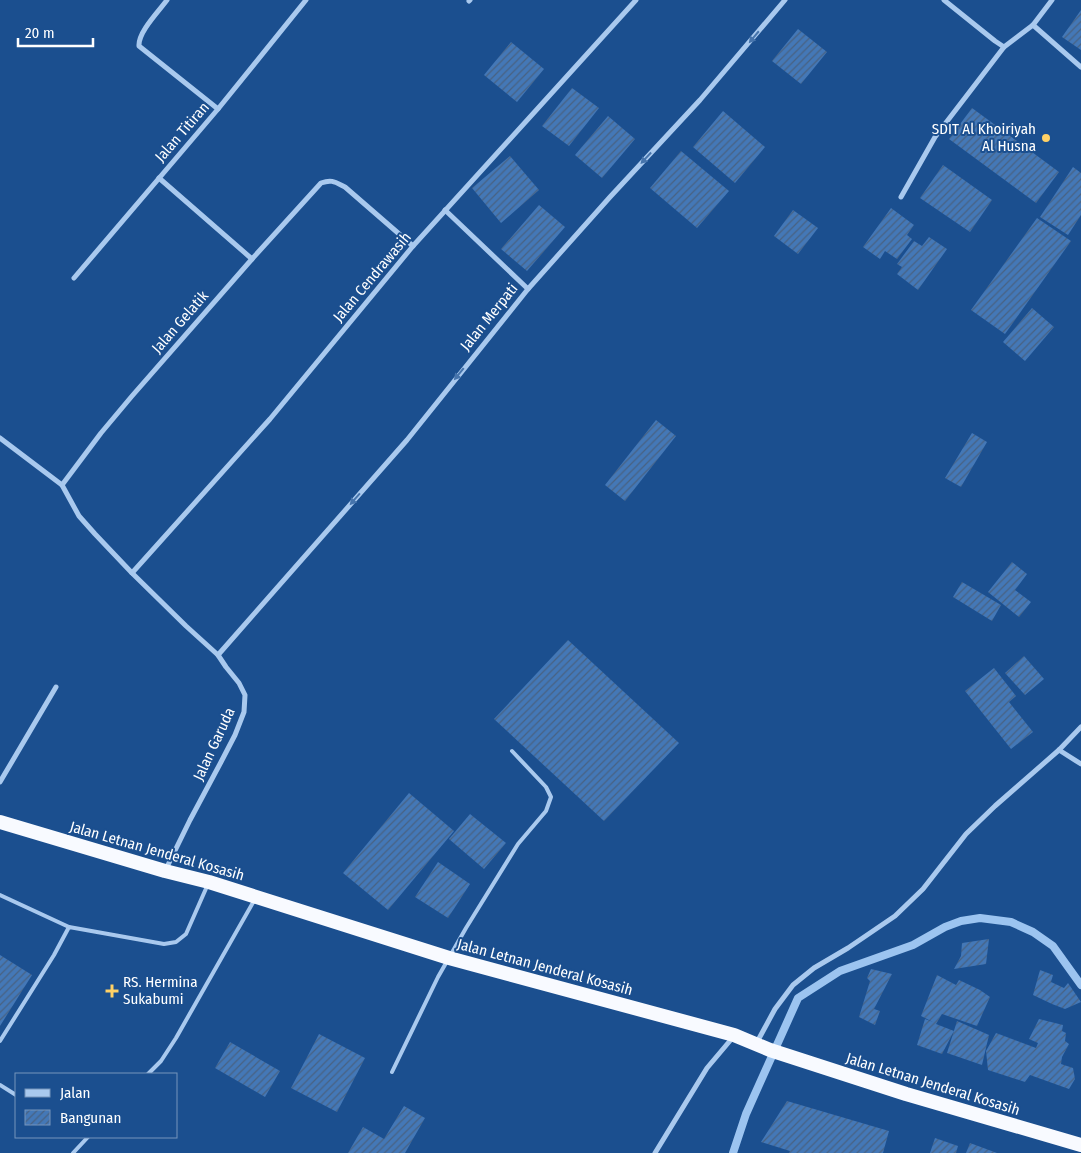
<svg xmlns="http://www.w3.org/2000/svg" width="1081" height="1153" font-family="'Fira Sans Condensed',sans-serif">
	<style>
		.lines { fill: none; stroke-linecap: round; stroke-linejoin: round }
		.stream { stroke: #9cc4f0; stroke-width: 8 }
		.building { fill: url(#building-hatch) }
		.service { stroke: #a9c9ee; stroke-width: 4 }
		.minor { stroke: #a9c9ee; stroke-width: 5 }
		.trunk { stroke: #f8faff; stroke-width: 14 }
		.oneway { fill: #4674ac }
		.poi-dot { fill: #ffd166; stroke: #1b4f8f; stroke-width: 2 }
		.labels { text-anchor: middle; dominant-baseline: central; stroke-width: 4; stroke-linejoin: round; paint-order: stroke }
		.poi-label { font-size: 15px; fill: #fff; stroke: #1b4f8f; text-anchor: end }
		.street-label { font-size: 15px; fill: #fff; stroke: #1b4f8f }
	</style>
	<defs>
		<pattern id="building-hatch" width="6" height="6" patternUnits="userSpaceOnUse" patternTransform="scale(1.25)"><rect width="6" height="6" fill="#4478b7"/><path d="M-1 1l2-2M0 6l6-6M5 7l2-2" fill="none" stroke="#486282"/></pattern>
	</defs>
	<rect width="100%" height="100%" fill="#1b4f8f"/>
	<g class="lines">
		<polyline class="stream" points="733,1153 746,1114 798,998 840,971 913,945 945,927 961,921 980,918 1011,922 1033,932 1053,946 1081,985"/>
	</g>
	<g class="building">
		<polygon points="1081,10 1081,50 1062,37"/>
		<polygon points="798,29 827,52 801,84 772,61"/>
		<polygon points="511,42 544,69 517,102 484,75"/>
		<polygon points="572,88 599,108 569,146 542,126"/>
		<polygon points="972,108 1059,172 1036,203 949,139"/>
		<polygon points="723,111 765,147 735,183 693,147"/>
		<polygon points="608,116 635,139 602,178 575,155"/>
		<polygon points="681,151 729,191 697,228 650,188"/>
		<polygon points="510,156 539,190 501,223 472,188"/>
		<polygon points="943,165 992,200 970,232 920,198"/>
		<polygon points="1073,167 1081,173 1081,215 1068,235 1040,217"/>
		<polygon points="539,205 565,227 527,271 501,249"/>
		<polygon points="891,208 914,225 907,235 912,239 897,259 885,251 880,259 863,247"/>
		<polygon points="793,210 818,228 798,254 774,236"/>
		<polygon points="1037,218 1071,241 1005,334 971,310"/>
		<polygon points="929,237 947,249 918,290 897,274 902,267 897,264 914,241 922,246"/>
		<polygon points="1032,308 1054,327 1025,361 1003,342"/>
		<polygon points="656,420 676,436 625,501 605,485"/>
		<polygon points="972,433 987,442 961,487 945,478"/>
		<polygon points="1012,562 1027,574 1015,590 1031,602 1019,617 988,592"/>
		<polygon points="962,582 1001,605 992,621 953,597"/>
		<polygon points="568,640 679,743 604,821 494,719"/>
		<polygon points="1024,656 1044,679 1025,695 1005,673"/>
		<polygon points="994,668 1016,696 1009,702 1033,732 1011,749 965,691"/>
		<polygon points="409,793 454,831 388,910 343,873"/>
		<polygon points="470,814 506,843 484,869 449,839"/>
		<polygon points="438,862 470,884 448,918 415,897"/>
		<polygon points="989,939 986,964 954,969 961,956 962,943"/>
		<polygon points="0,955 32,975 0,1026"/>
		<polygon points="871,969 892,974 874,1009 880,1011 875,1025 859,1017 870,981 867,978"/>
		<polygon points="1040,970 1053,975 1051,982 1064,988 1068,983 1081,1002 1065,1009 1052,1004 1033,995"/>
		<polygon points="937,975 956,985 959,980 980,990 990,997 977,1026 942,1014 936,1024 954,1031 942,1054 917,1045 925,1019 933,1022 921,1016"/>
		<polygon points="1039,1019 1063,1025 1062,1031 1066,1033 1065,1041 1069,1044 1062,1057 1061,1064 1073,1068 1075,1079 1069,1089 1030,1075 1025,1082 988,1070 986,1051 996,1033 1036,1048 1038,1043 1029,1039"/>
		<polygon points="957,1021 989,1035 982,1065 947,1053"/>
		<polygon points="319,1034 365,1058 337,1112 291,1088"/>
		<polygon points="230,1042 280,1071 265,1097 215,1068"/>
		<polygon points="787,1101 889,1131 883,1153 789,1153 790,1151 761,1142"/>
		<polygon points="404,1106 425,1118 405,1153 348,1153 363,1127 384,1139"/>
		<polygon points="935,1138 958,1146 956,1153 930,1153"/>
		<polygon points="970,1143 997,1153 966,1153"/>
	</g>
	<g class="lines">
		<g class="service">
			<polyline points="0,895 69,927"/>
			<polyline points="0,1041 54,955 69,927 164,944 176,942 186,934 208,884"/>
			<polyline points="392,1072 438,977 466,928 518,844 546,811 551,797 546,787 512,751"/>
			<polyline points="148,1074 161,1061 176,1038 255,899"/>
			<polyline points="0,1085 16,1095"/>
			<polyline points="73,1153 88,1137"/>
		</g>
		<g class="minor">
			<path d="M167,0C159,11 138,32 139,46L218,109"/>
			<polyline points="944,0 995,41 1004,47 1033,25 1052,0"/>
			<polyline points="469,1 470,0"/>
			<polyline points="1033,25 1081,67"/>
			<polyline points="159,178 252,259"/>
			<polyline points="901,197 935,137 1004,47"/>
			<polyline points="445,210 528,289"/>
			<polyline points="74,278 218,109 306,0"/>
			<polyline points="0,438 62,485"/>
			<polyline points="132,573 270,419 413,246 636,0"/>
			<polyline points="218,655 407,440 528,289 610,197 700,100 785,0"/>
			<polyline points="1059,750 1081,764"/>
			<polyline points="0,782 56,687"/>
			<path d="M165,871L190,820L221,762L235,735L244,712L245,695L239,683L226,667L218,655L186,626L132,573L95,534L79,516L62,485L101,433L132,396L252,259L321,183C332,179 335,182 345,187L413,246"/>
			<polyline points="756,1044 775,1009 793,985 814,968 848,948 895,916 923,889 966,834 995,806 1059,750 1081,727"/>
			<polyline points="655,1153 707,1068 734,1036"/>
		</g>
		<polyline class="trunk" points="0,822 165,871 209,882 449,958 734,1035 770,1050 906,1094 1081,1145"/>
	</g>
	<defs><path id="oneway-solid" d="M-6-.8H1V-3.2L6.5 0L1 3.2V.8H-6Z" transform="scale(1.25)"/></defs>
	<g class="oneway">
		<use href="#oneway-solid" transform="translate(754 37) rotate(130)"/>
		<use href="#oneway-solid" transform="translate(646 158) rotate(133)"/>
		<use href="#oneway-solid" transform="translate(459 374) rotate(129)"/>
		<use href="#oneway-solid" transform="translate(355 499) rotate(131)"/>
	</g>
	<g class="poi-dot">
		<circle cx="1046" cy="138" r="5"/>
		<path d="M109.5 983.5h5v5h5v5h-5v5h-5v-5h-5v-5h5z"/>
	</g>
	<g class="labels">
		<g class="poi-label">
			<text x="1036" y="129">SDIT Al Khoiriyah<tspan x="1036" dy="17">Al Husna</tspan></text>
			<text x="123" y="982" text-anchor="start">RS. Hermina<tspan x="123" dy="17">Sukabumi</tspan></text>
		</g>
		<g class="street-label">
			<text transform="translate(182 132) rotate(-49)">Jalan Titiran</text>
			<text transform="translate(372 277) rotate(-50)">Jalan Cendrawasih</text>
			<text transform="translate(489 317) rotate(-51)">Jalan Merpati</text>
			<text transform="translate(180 322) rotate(-49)">Jalan Gelatik</text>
			<text transform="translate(214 744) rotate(-65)">Jalan Garuda</text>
			<text transform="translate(157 851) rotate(16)">Jalan Letnan Jenderal Kosasih</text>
			<text transform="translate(545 967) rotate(15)">Jalan Letnan Jenderal Kosasih</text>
			<text transform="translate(933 1084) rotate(17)">Jalan Letnan Jenderal Kosasih</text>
		</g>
	</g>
	<rect x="15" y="1073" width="162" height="65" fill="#1b4f8f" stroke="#7695bc"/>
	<rect x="25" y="1089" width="25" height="8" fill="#a9c9ee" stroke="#7695bc"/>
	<text x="60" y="1098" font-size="15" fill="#ffffff">Jalan</text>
	<rect x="25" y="1110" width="25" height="15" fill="url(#building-hatch)" stroke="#7695bc"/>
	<text x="60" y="1123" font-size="15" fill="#ffffff">Bangunan</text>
	<path d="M18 38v8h75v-8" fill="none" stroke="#ffffff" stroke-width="2.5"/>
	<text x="25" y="38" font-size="15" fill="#ffffff" stroke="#1b4f8f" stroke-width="4" paint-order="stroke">20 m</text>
</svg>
